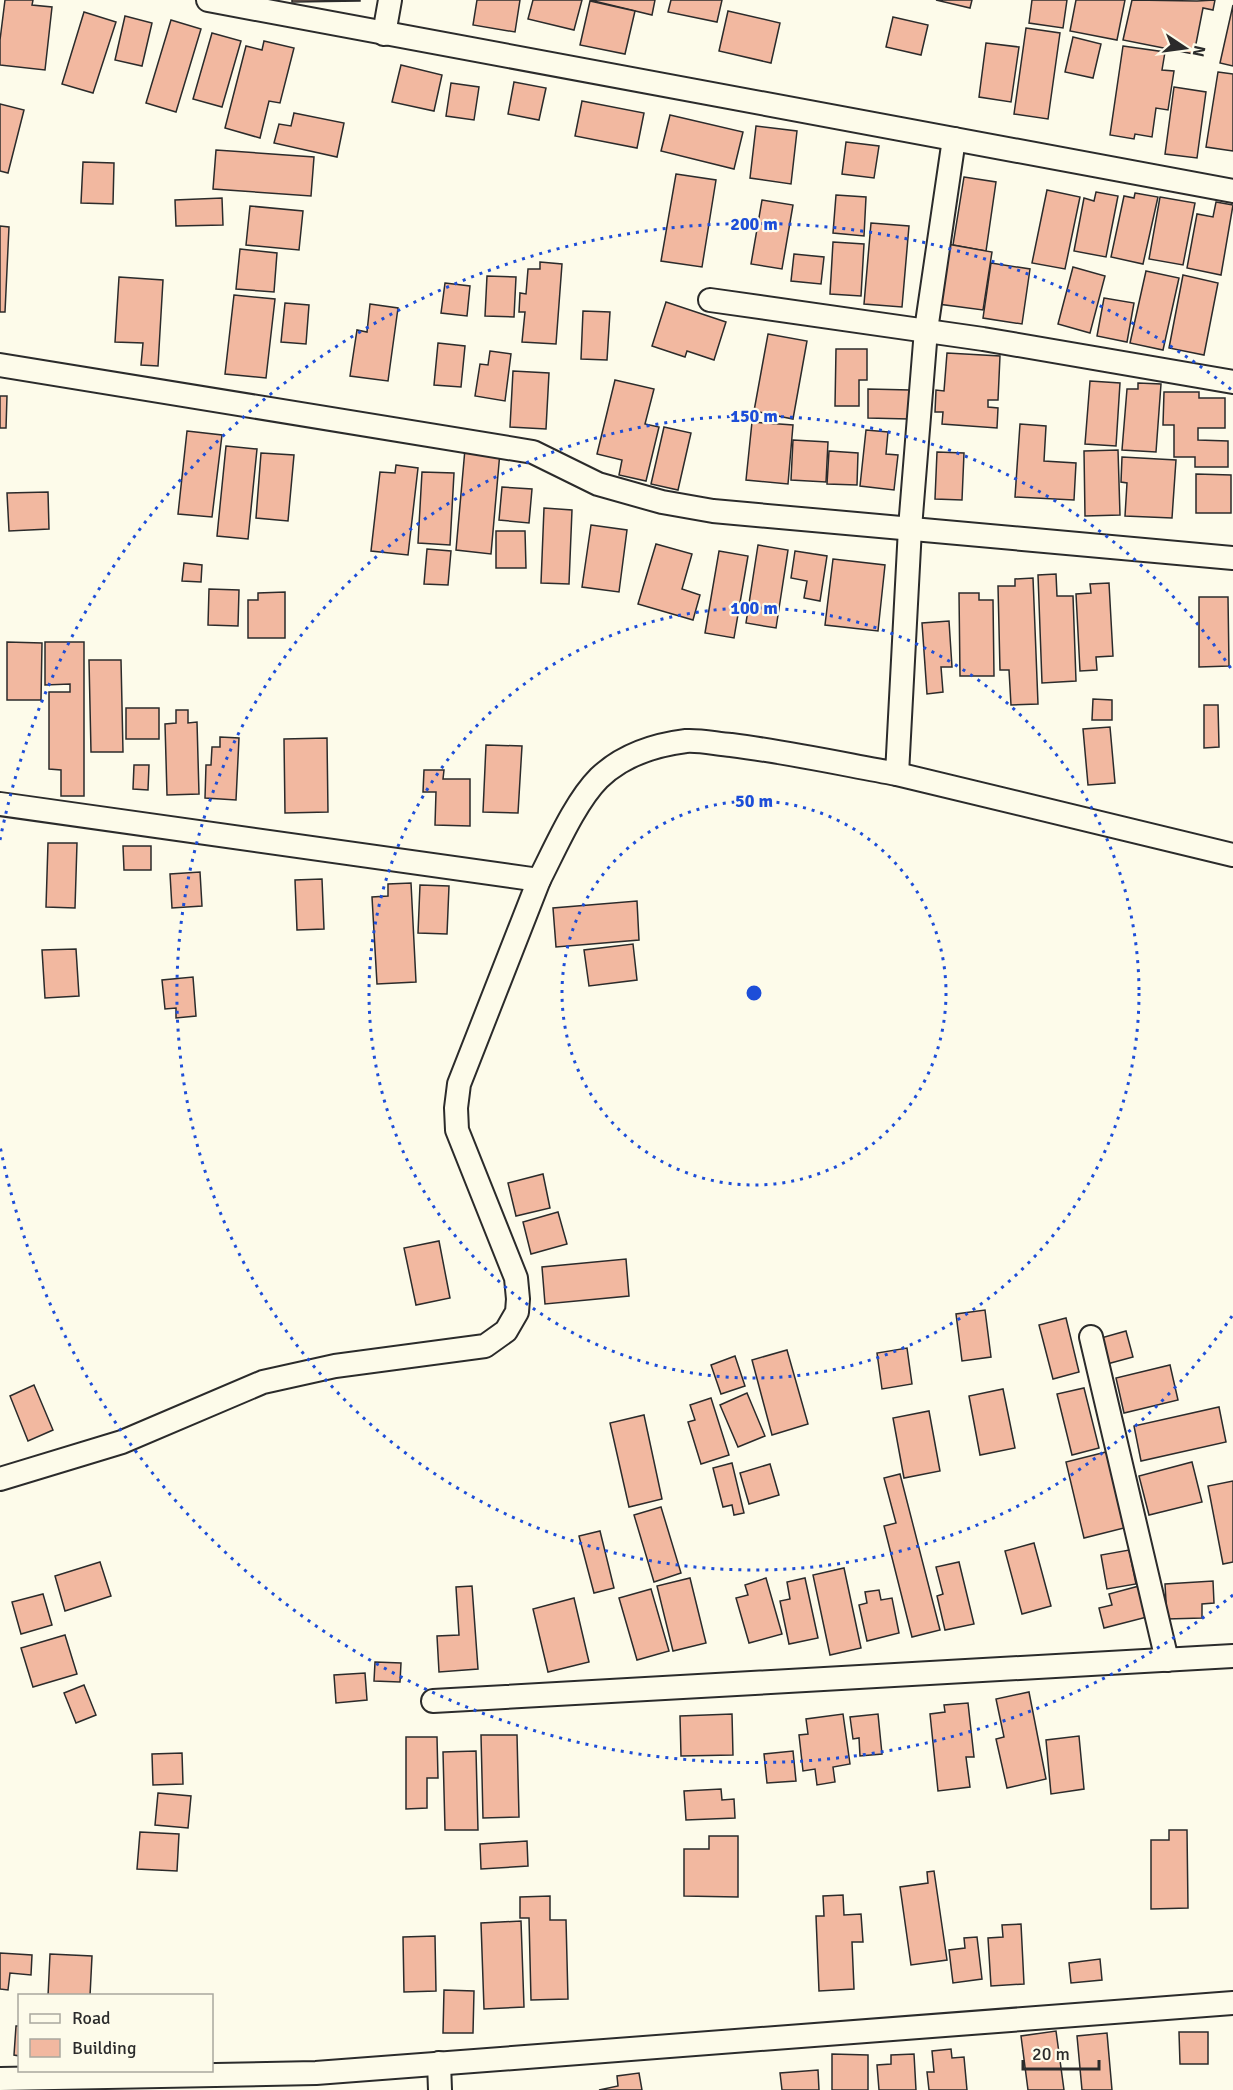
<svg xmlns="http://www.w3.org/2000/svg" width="1233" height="2090" font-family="Signika,sans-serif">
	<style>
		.building { fill: #f2b8a0; stroke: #2b2b2b; stroke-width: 1.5 }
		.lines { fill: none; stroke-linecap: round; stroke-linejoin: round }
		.street-casing { stroke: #2b2b2b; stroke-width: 26 }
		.street { stroke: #fdfbea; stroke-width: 22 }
		.ring { fill: none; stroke: #1d4ed8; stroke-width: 3; stroke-dasharray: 3 6 }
		.centre { fill: #1d4ed8; stroke: #fdfbea; stroke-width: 3 }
		.ring-label { font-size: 18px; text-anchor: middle; font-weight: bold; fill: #1d4ed8; stroke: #fdfbea; stroke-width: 4.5; stroke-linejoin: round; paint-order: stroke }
	</style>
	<rect width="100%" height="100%" fill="#fdfbea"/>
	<g class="building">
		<polygon points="5,0 33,0 32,5 52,7 45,70 0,65 0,40"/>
		<polygon points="292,0 360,0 360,1 292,2"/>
		<polygon points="477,0 520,0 515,32 473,25"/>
		<polygon points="533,0 582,0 574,30 528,19"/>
		<polygon points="590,0 655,0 652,15"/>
		<polygon points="671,0 722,0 717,22 668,12"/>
		<polygon points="936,0 972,0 970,8"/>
		<polygon points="1032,0 1067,0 1063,28 1029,23"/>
		<polygon points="1076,0 1125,0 1117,40 1070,31"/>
		<polygon points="1132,0 1197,1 1215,0 1213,10 1203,8 1194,54 1123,40"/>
		<polygon points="590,1 635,11 625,54 580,45"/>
		<polygon points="1233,5 1233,66 1220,63"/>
		<polygon points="728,11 780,23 771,63 719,51"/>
		<polygon points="84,12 116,22 93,93 62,84"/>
		<polygon points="125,16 152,23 142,66 115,60"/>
		<polygon points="893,17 928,25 921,55 886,47"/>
		<polygon points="171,20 201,29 176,112 146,103"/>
		<polygon points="1026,28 1060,33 1048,119 1014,114"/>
		<polygon points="212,33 241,41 222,107 193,99"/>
		<polygon points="1073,37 1101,44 1093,78 1065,72"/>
		<polygon points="264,41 294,48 280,103 269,101 260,138 225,128 246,46 262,50"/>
		<polygon points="986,43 1019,47 1011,102 979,97"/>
		<polygon points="1123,46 1165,52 1162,70 1174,71 1168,110 1156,108 1152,137 1135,134 1134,139 1110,135"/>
		<polygon points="401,65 442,75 434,111 392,102"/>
		<polygon points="1218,72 1233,74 1233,151 1206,147"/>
		<polygon points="514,82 546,88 539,120 508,114"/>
		<polygon points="451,83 479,87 474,120 446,116"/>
		<polygon points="1174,87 1206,92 1197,158 1165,154"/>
		<polygon points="582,101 644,113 637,148 575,136"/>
		<polygon points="0,104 24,110 8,173 0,171"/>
		<polygon points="294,113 344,123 337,157 274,143 279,124 291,126"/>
		<polygon points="670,115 743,132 734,169 661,151"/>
		<polygon points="756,126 797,131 791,184 750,178"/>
		<polygon points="846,142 879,146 874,178 842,174"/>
		<polygon points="216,150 314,157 311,196 213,189"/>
		<polygon points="83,162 114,163 113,204 81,203"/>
		<polygon points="676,174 716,180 702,267 661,261"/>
		<polygon points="964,177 996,182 986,251 953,245"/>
		<polygon points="1047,190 1080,197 1065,269 1032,263"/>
		<polygon points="1096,192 1118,196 1106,257 1074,251 1084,198 1094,201"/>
		<polygon points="1135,193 1158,197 1143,264 1111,257 1124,196 1134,198"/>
		<polygon points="836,195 866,197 864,236 833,233"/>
		<polygon points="1160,197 1195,203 1183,265 1149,259"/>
		<polygon points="222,198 223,225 176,226 175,200"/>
		<polygon points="762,200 793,205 782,269 751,264"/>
		<polygon points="1216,202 1233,205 1221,275 1187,268 1197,214 1213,217"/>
		<polygon points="250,206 303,211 299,250 246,245"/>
		<polygon points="871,223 909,226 902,307 864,304"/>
		<polygon points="0,226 9,227 5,312 0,312"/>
		<polygon points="833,242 864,244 861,296 830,294"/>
		<polygon points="947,244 992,252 983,310 938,304"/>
		<polygon points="240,249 277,253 274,292 236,289"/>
		<polygon points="794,254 824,257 821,284 791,281"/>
		<polygon points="540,262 562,264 556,344 522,342 525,312 519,312 520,293 526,294 528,269 540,269"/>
		<polygon points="991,263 1030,269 1022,324 983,318"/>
		<polygon points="1073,267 1105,276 1090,333 1058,324"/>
		<polygon points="1146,271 1179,278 1163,350 1130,343"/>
		<polygon points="1183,275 1218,283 1204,355 1169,348"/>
		<polygon points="487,276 516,277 514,317 485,316"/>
		<polygon points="119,277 163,280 158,366 141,365 143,343 115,342"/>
		<polygon points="445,283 470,286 467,316 441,313"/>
		<polygon points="234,295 275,299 266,378 225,374"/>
		<polygon points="1104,298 1134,303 1127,342 1097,336"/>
		<polygon points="666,302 726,322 714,360 687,351 685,357 652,346"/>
		<polygon points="285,303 309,305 306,344 281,342"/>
		<polygon points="370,304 398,308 388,381 350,376 357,330 367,332"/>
		<polygon points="583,311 610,312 607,360 581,359"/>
		<polygon points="768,334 807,341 793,419 754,411"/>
		<polygon points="438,343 465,346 461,387 434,385"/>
		<polygon points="836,349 867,349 867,380 859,380 859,406 835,406"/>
		<polygon points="490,351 511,354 505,401 475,396 480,364 488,365"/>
		<polygon points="947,353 1000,356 998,400 988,400 988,407 998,408 997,428 942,424 943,412 935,412 936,390 944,391"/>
		<polygon points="513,371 549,373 546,429 510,427"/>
		<polygon points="615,380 654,389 645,424 659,427 646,481 619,475 622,460 597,454"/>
		<polygon points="1090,381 1120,383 1116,446 1085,444"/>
		<polygon points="1138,383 1161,384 1156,452 1122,450 1127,389 1138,389"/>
		<polygon points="868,389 910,390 909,419 868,418"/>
		<polygon points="1164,392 1199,392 1199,398 1225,398 1225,428 1198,428 1198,440 1228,441 1228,467 1195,467 1195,457 1174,457 1174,425 1163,425"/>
		<polygon points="0,396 7,396 6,428 0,428"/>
		<polygon points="752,422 793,425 788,484 746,480"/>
		<polygon points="1020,424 1046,426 1044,461 1076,463 1074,500 1015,497"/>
		<polygon points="664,427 691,433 678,490 651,484"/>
		<polygon points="866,430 888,432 886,454 898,455 894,490 860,486"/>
		<polygon points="187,431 222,435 212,517 178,514"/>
		<polygon points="793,440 828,442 826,482 791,480"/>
		<polygon points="226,446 257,449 248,539 217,536"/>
		<polygon points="465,449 500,452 491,554 456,550"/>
		<polygon points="1118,450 1120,515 1085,516 1084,451"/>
		<polygon points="829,451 858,453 857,485 827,484"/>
		<polygon points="937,452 964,453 962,500 935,499"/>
		<polygon points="261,453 294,455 288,521 256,518"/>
		<polygon points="1122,457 1176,460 1172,518 1125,516 1127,483 1121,482"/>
		<polygon points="396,465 418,468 408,555 371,551 380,472 395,473"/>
		<polygon points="422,472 454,473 450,545 418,543"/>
		<polygon points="1196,474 1231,475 1231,513 1196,513"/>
		<polygon points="502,487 532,489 529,523 499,520"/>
		<polygon points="48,492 49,529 9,531 7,493"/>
		<polygon points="544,508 572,510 569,584 541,583"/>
		<polygon points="591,525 627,530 619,592 582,587"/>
		<polygon points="496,531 525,531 526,568 496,568"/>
		<polygon points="656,544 692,554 682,589 700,595 693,620 638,604"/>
		<polygon points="758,545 788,550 776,628 746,623"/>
		<polygon points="427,549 451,551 448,585 424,584"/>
		<polygon points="719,551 748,556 734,638 705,633"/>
		<polygon points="795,551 827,556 820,601 804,598 807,581 791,578"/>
		<polygon points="833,559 885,565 878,631 825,625"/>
		<polygon points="184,563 202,565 201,582 182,581"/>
		<polygon points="1056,574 1057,596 1073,596 1076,681 1042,683 1038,575"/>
		<polygon points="1033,578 1038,704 1011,705 1009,670 1000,670 998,586 1015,586 1015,579"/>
		<polygon points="1109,583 1113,656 1096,657 1097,670 1080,671 1076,594 1091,593 1090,584"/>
		<polygon points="209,589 239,590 238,626 208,625"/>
		<polygon points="285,592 285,638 248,638 248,600 258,600 258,593"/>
		<polygon points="959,593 979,593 979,600 993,600 994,676 960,676"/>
		<polygon points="1199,597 1228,597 1229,666 1199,667"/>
		<polygon points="949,621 952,667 941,667 943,692 927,694 922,623"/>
		<polygon points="7,642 42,643 41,700 7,700"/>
		<polygon points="45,642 84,642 84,796 61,796 61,770 49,769 49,692 70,692 70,684 45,685"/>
		<polygon points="89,660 121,660 123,752 91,752"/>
		<polygon points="1093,699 1112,700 1112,720 1092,720"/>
		<polygon points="1204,705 1218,705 1219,747 1204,748"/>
		<rect x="126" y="708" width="33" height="31"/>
		<polygon points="176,710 188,710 188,723 197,722 199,794 167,795 165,724 176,723"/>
		<polygon points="1110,727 1115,783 1088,785 1083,729"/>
		<polygon points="220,737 239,738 236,800 205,798 206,765 211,765 212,747 220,747"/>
		<polygon points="327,738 328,812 285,813 284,739"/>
		<polygon points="486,745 522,746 518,813 483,812"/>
		<polygon points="134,765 149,765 148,790 133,789"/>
		<polygon points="424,770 444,770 443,779 470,779 470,826 435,825 436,792 423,792"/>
		<polygon points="48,843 77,843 75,908 46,907"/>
		<polygon points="123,846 151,846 151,870 124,870"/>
		<polygon points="200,872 202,906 172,908 170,874"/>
		<polygon points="322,879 324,929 297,930 295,880"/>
		<polygon points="411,883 416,982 377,984 372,897 388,896 388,884"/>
		<polygon points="420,885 449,886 447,934 418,933"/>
		<polygon points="637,901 639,940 556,947 553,908"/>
		<polygon points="633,944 637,980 589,986 584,950"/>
		<polygon points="76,949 79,996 45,998 42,950"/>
		<polygon points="193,977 196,1016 176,1018 176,1008 165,1009 162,980"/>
		<polygon points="543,1174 550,1208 516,1216 508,1183"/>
		<polygon points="558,1212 567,1244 531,1254 523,1222"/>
		<polygon points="439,1241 450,1298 416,1305 404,1248"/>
		<polygon points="626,1259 629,1296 545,1304 542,1267"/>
		<polygon points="985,1310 991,1357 962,1361 956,1314"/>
		<polygon points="1066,1318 1079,1372 1053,1379 1039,1325"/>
		<polygon points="1126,1331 1133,1357 1107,1364 1101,1338"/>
		<polygon points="907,1348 912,1384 882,1389 877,1353"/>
		<polygon points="787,1350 808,1424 772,1435 752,1360"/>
		<polygon points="735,1356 745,1386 721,1394 711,1365"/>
		<polygon points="1170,1365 1178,1400 1124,1413 1116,1378"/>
		<polygon points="34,1385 53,1430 28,1441 10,1396"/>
		<polygon points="1084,1388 1099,1448 1072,1455 1057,1394"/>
		<polygon points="1003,1389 1015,1448 980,1455 969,1396"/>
		<polygon points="747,1393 765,1436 738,1447 720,1405"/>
		<polygon points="711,1398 729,1455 701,1464 688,1422 695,1420 690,1405"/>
		<polygon points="1219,1407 1226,1442 1141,1461 1134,1426"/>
		<polygon points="929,1411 940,1471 904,1478 893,1418"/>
		<polygon points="644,1415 662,1499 629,1507 610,1423"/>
		<polygon points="1110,1451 1128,1527 1084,1538 1066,1462"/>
		<polygon points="1192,1462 1202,1502 1149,1515 1139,1476"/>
		<polygon points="732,1463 744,1513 734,1515 732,1505 723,1507 713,1468"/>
		<polygon points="770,1464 779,1495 749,1504 740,1473"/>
		<polygon points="900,1474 940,1630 912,1637 884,1526 896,1523 884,1478"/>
		<polygon points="1233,1481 1233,1562 1223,1564 1208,1486"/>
		<polygon points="661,1507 681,1573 654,1582 634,1515"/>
		<polygon points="600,1531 614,1588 594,1593 579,1536"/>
		<polygon points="1034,1543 1051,1606 1022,1614 1005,1551"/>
		<polygon points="1129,1550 1136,1584 1107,1589 1101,1555"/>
		<polygon points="100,1562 111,1596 65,1611 55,1576"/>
		<polygon points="959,1562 974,1624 945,1630 937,1596 943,1594 936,1567"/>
		<polygon points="844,1568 861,1648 830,1655 813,1575"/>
		<polygon points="690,1578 706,1643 673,1651 657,1586"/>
		<polygon points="766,1578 782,1634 749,1643 736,1598 748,1595 745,1585"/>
		<polygon points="805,1578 818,1638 789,1644 780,1601 790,1599 787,1582"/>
		<polygon points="1213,1581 1214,1603 1202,1604 1202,1618 1167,1619 1165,1584"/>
		<polygon points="472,1586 478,1669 439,1672 437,1636 459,1635 456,1587"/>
		<polygon points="1139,1586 1147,1617 1104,1628 1099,1608 1112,1605 1109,1594"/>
		<polygon points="651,1589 669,1651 637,1660 619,1598"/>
		<polygon points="879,1590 881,1600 892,1598 899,1633 867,1641 859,1605 867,1603 865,1592"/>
		<polygon points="43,1594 52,1625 21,1634 12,1602"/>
		<polygon points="574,1598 589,1662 548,1672 533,1609"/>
		<polygon points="65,1635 77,1674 33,1687 21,1648"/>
		<polygon points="375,1662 401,1663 400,1682 374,1681"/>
		<polygon points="365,1673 367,1700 336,1703 334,1675"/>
		<polygon points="84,1685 96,1715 76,1723 64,1693"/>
		<polygon points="1029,1692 1046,1779 1007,1788 996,1739 1004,1737 996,1699"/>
		<polygon points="968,1703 974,1757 966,1757 970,1787 938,1791 930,1714 945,1712 944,1705"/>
		<polygon points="732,1714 733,1755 681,1756 680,1716"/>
		<polygon points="843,1714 850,1764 833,1767 835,1782 817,1785 815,1769 803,1771 799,1735 808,1734 806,1719"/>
		<polygon points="878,1714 882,1754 860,1756 859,1738 853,1739 850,1717"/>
		<polygon points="481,1735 517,1735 519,1817 483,1818"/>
		<polygon points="1079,1736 1084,1789 1051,1794 1046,1740"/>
		<polygon points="406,1737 437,1737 438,1778 427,1778 427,1808 406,1809"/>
		<polygon points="476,1751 478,1830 445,1830 443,1752"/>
		<polygon points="793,1751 796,1781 767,1783 764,1754"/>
		<polygon points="182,1753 183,1784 153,1785 152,1754"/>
		<polygon points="721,1789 722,1800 734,1799 735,1818 686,1820 684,1791"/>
		<polygon points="158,1793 191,1796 188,1828 155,1825"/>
		<polygon points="1169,1830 1187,1830 1188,1908 1151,1909 1151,1840 1169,1840"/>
		<polygon points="140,1832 179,1834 177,1871 137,1869"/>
		<polygon points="709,1836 738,1836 738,1897 684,1896 684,1849 709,1849"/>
		<polygon points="527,1841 528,1866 481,1869 480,1844"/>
		<polygon points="934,1871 947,1960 911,1965 900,1887 928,1883 927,1872"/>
		<polygon points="843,1895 844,1915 861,1914 863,1942 852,1942 854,1989 819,1991 816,1916 824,1916 823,1896"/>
		<polygon points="550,1896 550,1920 566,1920 568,1999 531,2000 529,1918 520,1918 520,1897"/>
		<polygon points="521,1921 524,2007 484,2009 481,1923"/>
		<polygon points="1021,1924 1024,1984 991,1986 988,1938 1003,1937 1002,1925"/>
		<polygon points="435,1936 436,1991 404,1992 403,1937"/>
		<polygon points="977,1937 982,1979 953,1983 949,1950 965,1948 964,1938"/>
		<polygon points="0,1953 32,1955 31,1975 10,1973 8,1990 0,1989"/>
		<polygon points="50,1954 92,1956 90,1996 48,1996"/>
		<polygon points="1100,1959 1102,1980 1071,1983 1069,1963"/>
		<polygon points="444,1990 474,1991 473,2033 443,2033"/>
		<polygon points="16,2026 20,2026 20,2056 14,2055"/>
		<polygon points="1056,2031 1064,2090 1028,2090 1021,2036"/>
		<polygon points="1179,2032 1208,2032 1208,2064 1180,2064"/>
		<polygon points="1107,2033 1112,2090 1082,2090 1077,2036"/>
		<polygon points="951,2049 952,2058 964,2057 967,2090 929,2090 927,2072 934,2072 932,2051"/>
		<polygon points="832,2054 868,2055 868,2090 832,2090"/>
		<polygon points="914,2054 916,2090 879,2090 877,2065 891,2064 891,2055"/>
		<polygon points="818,2070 819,2090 782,2090 780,2073"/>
		<polygon points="639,2073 642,2090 599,2090 618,2086 617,2076"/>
	</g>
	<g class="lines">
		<g class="street-casing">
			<g id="street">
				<polyline points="208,0 1233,191"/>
				<polyline points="384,34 390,0"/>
				<polyline points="710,300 983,339 1233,382"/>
				<polyline points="0,365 533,452 598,484 662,502 713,511 1233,558"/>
				<polyline points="897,774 1233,855"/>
				<path d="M0,804L539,880C555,849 575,802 599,778C622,756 654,745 686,741C700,740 717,744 731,745C787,752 842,764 897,774L910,528L926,330L954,139"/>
				<polyline points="1091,1337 1167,1660"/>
				<polyline points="0,1479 122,1442 263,1382 335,1366 485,1346 506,1331 517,1312 518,1299 516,1278 457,1130 456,1108 459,1084 539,880"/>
				<polyline points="433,1701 1233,1656"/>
				<polyline points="439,2063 440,2090"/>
				<polyline points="0,2079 316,2073 1233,2003"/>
			</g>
		</g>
		<use href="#street" class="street"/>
	</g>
	<g class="ring">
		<circle cx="754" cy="993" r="192"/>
		<circle cx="754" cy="993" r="385"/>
		<path d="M1232 1316A577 577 0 1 1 1232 670"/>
		<path d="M1233 1595A769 769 0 0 1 0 1146M0 840A769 769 0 0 1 1233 391"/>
	</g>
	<circle cx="754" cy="993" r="9" class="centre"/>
	<g class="ring-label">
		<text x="754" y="230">200 m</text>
		<text x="754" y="422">150 m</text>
		<text x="754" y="614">100 m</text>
		<text x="754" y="807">50 m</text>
	</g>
	<rect x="18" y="1994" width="195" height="78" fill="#fdfbea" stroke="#a9a89e" stroke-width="1.5"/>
	<rect x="30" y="2014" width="30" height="9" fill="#fdfbea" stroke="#a9a89e" stroke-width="1.5"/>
	<text x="72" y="2024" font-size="18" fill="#2b2b2b">Road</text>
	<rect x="30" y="2039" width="30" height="18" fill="#f2b8a0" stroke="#a9a89e" stroke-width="1.5"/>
	<text x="72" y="2054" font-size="18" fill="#2b2b2b">Building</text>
	<g transform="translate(1185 48) rotate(103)" stroke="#fdfbea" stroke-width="4.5" paint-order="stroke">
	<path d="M0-4.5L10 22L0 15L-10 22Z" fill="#2b2b2b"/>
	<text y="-9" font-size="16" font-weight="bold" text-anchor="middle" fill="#2b2b2b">N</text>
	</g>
	<path d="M1023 2060v9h76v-9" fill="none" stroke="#2b2b2b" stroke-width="3"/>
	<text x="1032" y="2060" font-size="18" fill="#2b2b2b" stroke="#fdfbea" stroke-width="4.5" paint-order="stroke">20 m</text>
</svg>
